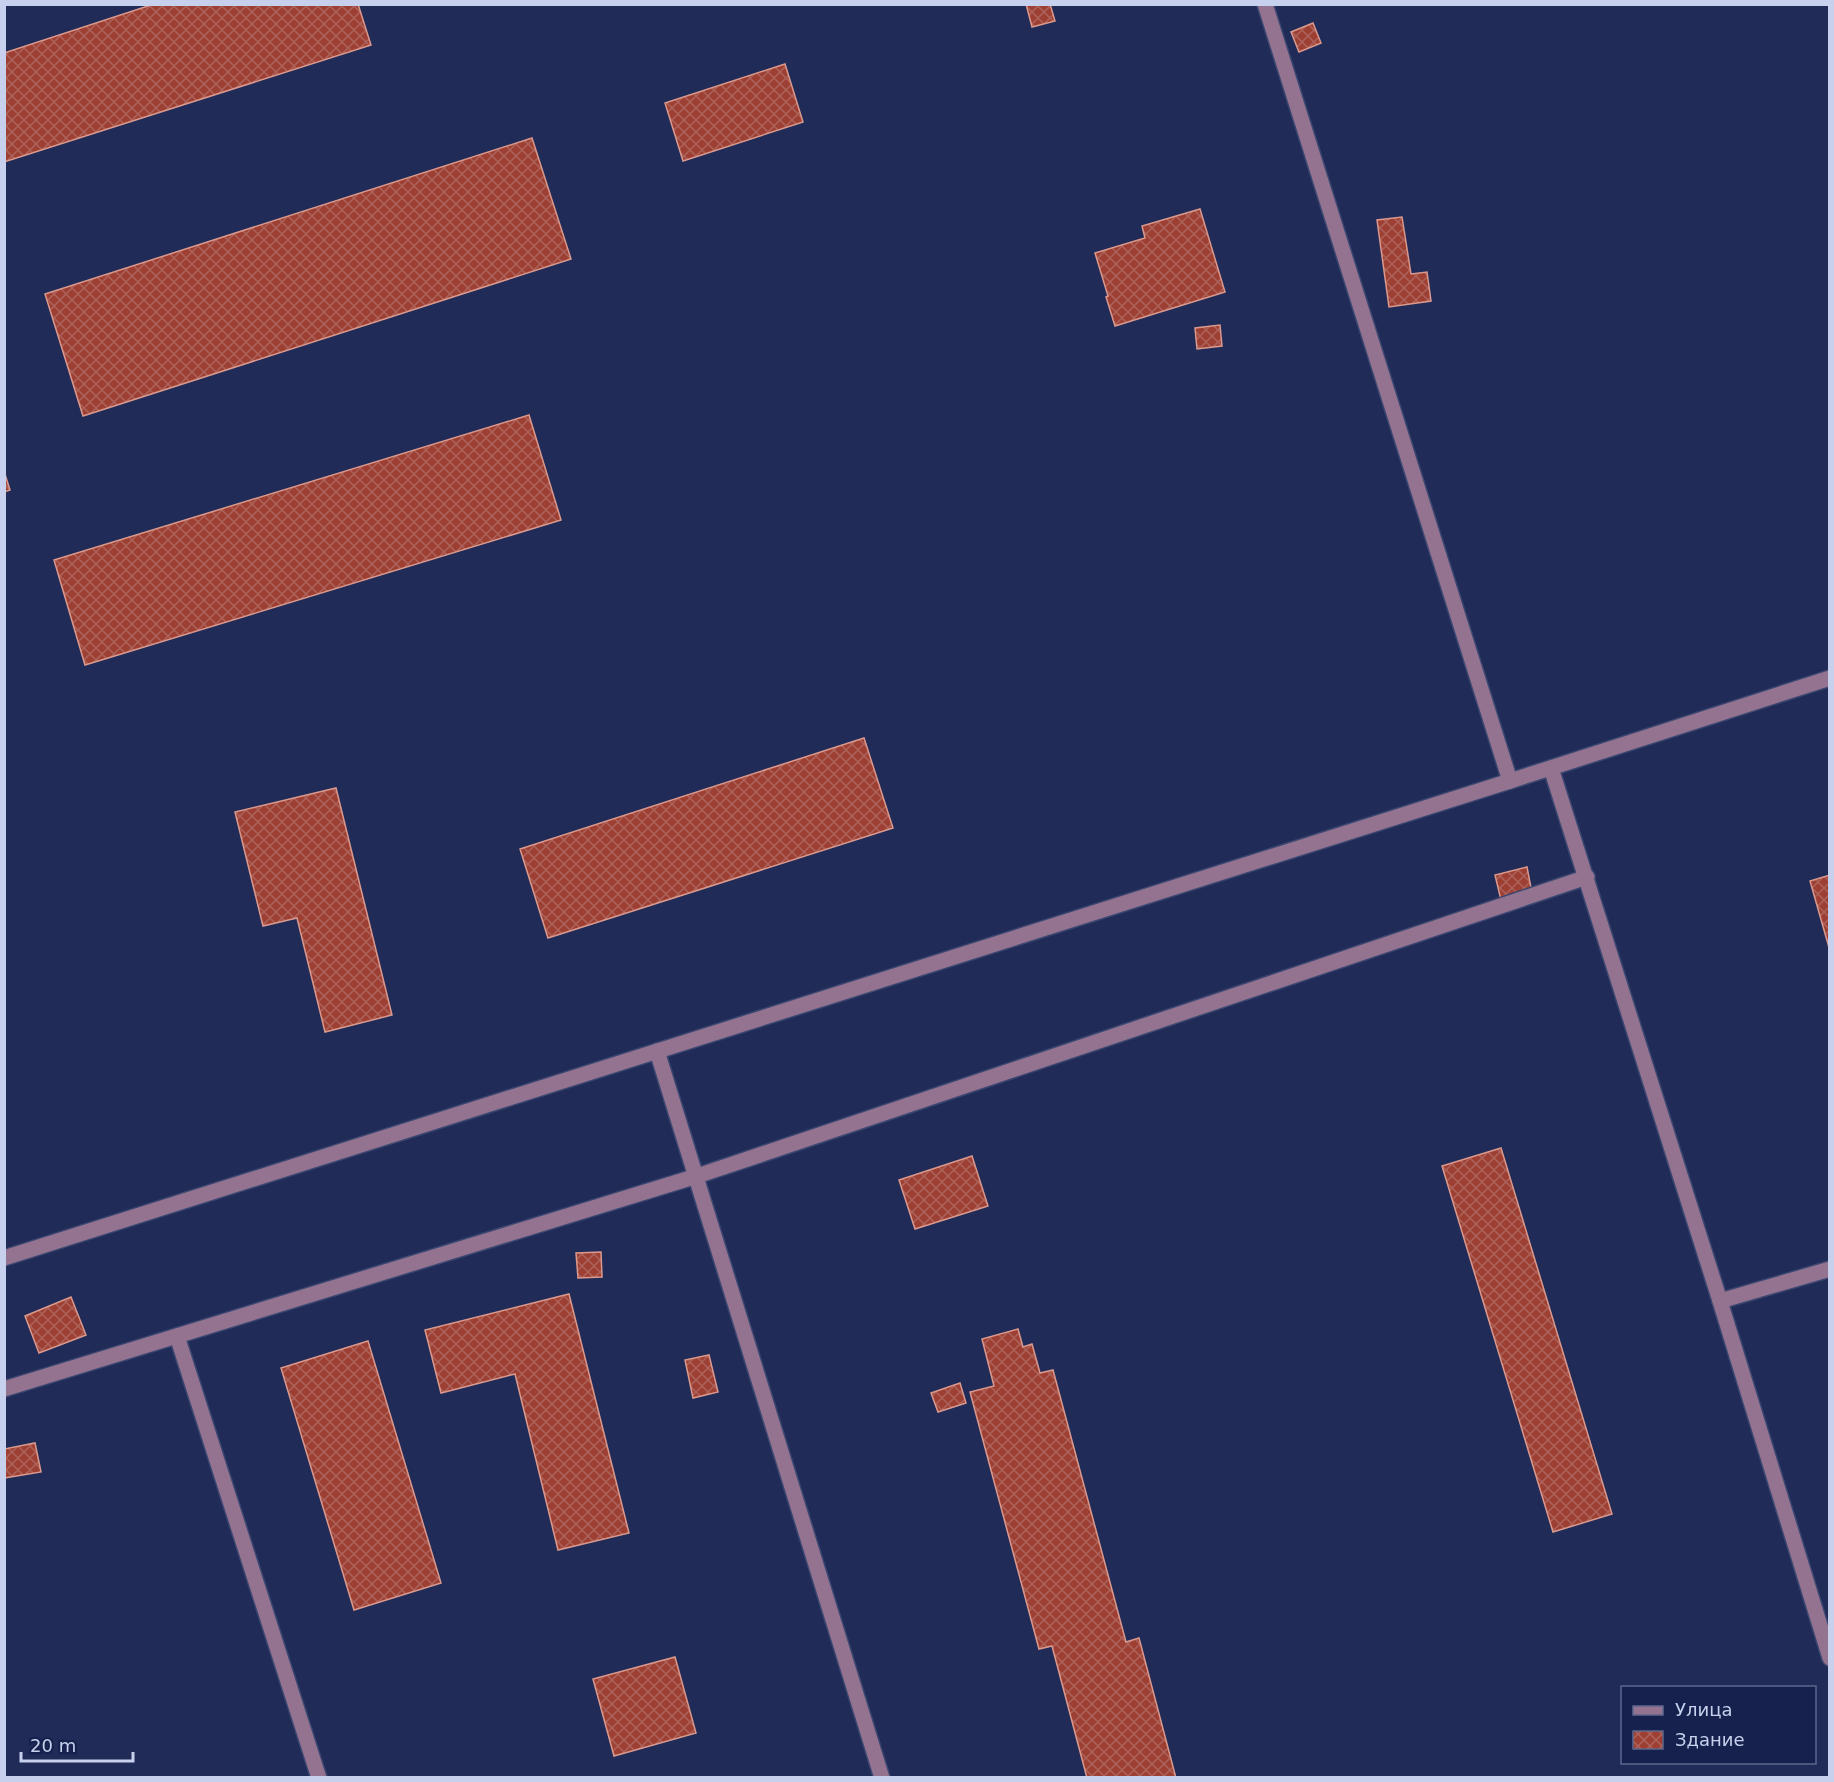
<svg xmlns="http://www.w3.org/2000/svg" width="1834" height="1782" font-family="'DejaVu Sans',sans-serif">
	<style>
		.building { fill: url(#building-cross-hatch); stroke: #db998d; stroke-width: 1.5 }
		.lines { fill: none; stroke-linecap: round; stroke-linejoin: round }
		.minor-casing { stroke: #3b4670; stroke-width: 18 }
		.minor { stroke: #937390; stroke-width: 15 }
	</style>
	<defs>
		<pattern id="building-cross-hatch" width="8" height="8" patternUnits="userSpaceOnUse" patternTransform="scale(1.5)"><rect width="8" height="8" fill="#9d4033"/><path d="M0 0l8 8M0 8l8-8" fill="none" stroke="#ad635b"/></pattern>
	</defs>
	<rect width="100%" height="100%" fill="#202b58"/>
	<g class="building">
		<polygon points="154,4 358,4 371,45 4,162 4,53"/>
		<polygon points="1026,4 1050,4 1055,21 1032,27"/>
		<polygon points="1313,23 1321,43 1299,52 1291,32"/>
		<polygon points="785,64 803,122 683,161 665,103"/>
		<polygon points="532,138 571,259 83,416 45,294"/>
		<polygon points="1200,209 1225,292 1115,326 1106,297 1108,296 1095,253 1145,238 1142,226"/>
		<polygon points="1402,217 1411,274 1427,272 1431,301 1389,307 1377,220"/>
		<polygon points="1220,325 1222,346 1197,349 1195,328"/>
		<polygon points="529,415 561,520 85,665 54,560"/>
		<polygon points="4,471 10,490 4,492"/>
		<polygon points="864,738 893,828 548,938 520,849"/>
		<polygon points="336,788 392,1015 325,1032 297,918 263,926 235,812"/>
		<polygon points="1527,867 1532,893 1501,900 1495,875"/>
		<polygon points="1830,875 1830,951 1810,881"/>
		<polygon points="1501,1148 1612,1514 1553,1532 1442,1166"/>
		<polygon points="972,1156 988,1206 915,1229 899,1180"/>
		<polygon points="601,1252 602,1277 578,1278 576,1253"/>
		<polygon points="569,1294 629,1533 558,1550 515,1374 441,1393 425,1330"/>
		<polygon points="71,1297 86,1335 39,1353 25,1316"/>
		<polygon points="1018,1329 1023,1347 1032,1344 1040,1373 1053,1370 1126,1642 1139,1638 1176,1778 1087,1778 1052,1646 1039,1649 970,1392 994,1386 982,1339"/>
		<polygon points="368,1341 441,1583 354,1610 281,1368"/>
		<polygon points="709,1355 718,1392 693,1398 685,1360"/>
		<polygon points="960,1383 966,1403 938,1412 931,1393"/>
		<polygon points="35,1443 41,1472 4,1478 4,1449"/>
		<polygon points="675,1657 696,1733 614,1756 593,1679"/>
	</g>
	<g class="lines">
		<g class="minor-casing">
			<g id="minor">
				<polyline points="1265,4 1510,781"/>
				<polyline points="1551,768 1720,1301 1830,1658"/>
				<polyline points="657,1051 882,1778"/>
				<polyline points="4,1258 1510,781 1830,678"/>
				<polyline points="1720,1301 1830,1269"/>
				<polyline points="177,1336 319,1778"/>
				<polyline points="4,1389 697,1176 1587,877"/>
			</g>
		</g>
		<use href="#minor" class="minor"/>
	</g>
	<rect width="1834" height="1782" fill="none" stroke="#c7d1ed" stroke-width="12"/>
	<rect x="1621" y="1686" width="195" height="78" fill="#17214d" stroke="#5d678d" stroke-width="1.5"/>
	<rect x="1633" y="1706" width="30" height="9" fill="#937390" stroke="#5d678d" stroke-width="1.5"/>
	<text x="1675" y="1716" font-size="18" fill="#c7d1ed">Улица</text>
	<rect x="1633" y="1731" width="30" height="18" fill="url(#building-cross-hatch)" stroke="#5d678d" stroke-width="1.5"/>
	<text x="1675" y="1746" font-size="18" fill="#c7d1ed">Здание</text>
	<path d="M21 1752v9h112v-9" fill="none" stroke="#c7d1ed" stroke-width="3"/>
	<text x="30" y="1752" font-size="18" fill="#c7d1ed" stroke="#17214d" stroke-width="4.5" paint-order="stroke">20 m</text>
</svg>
